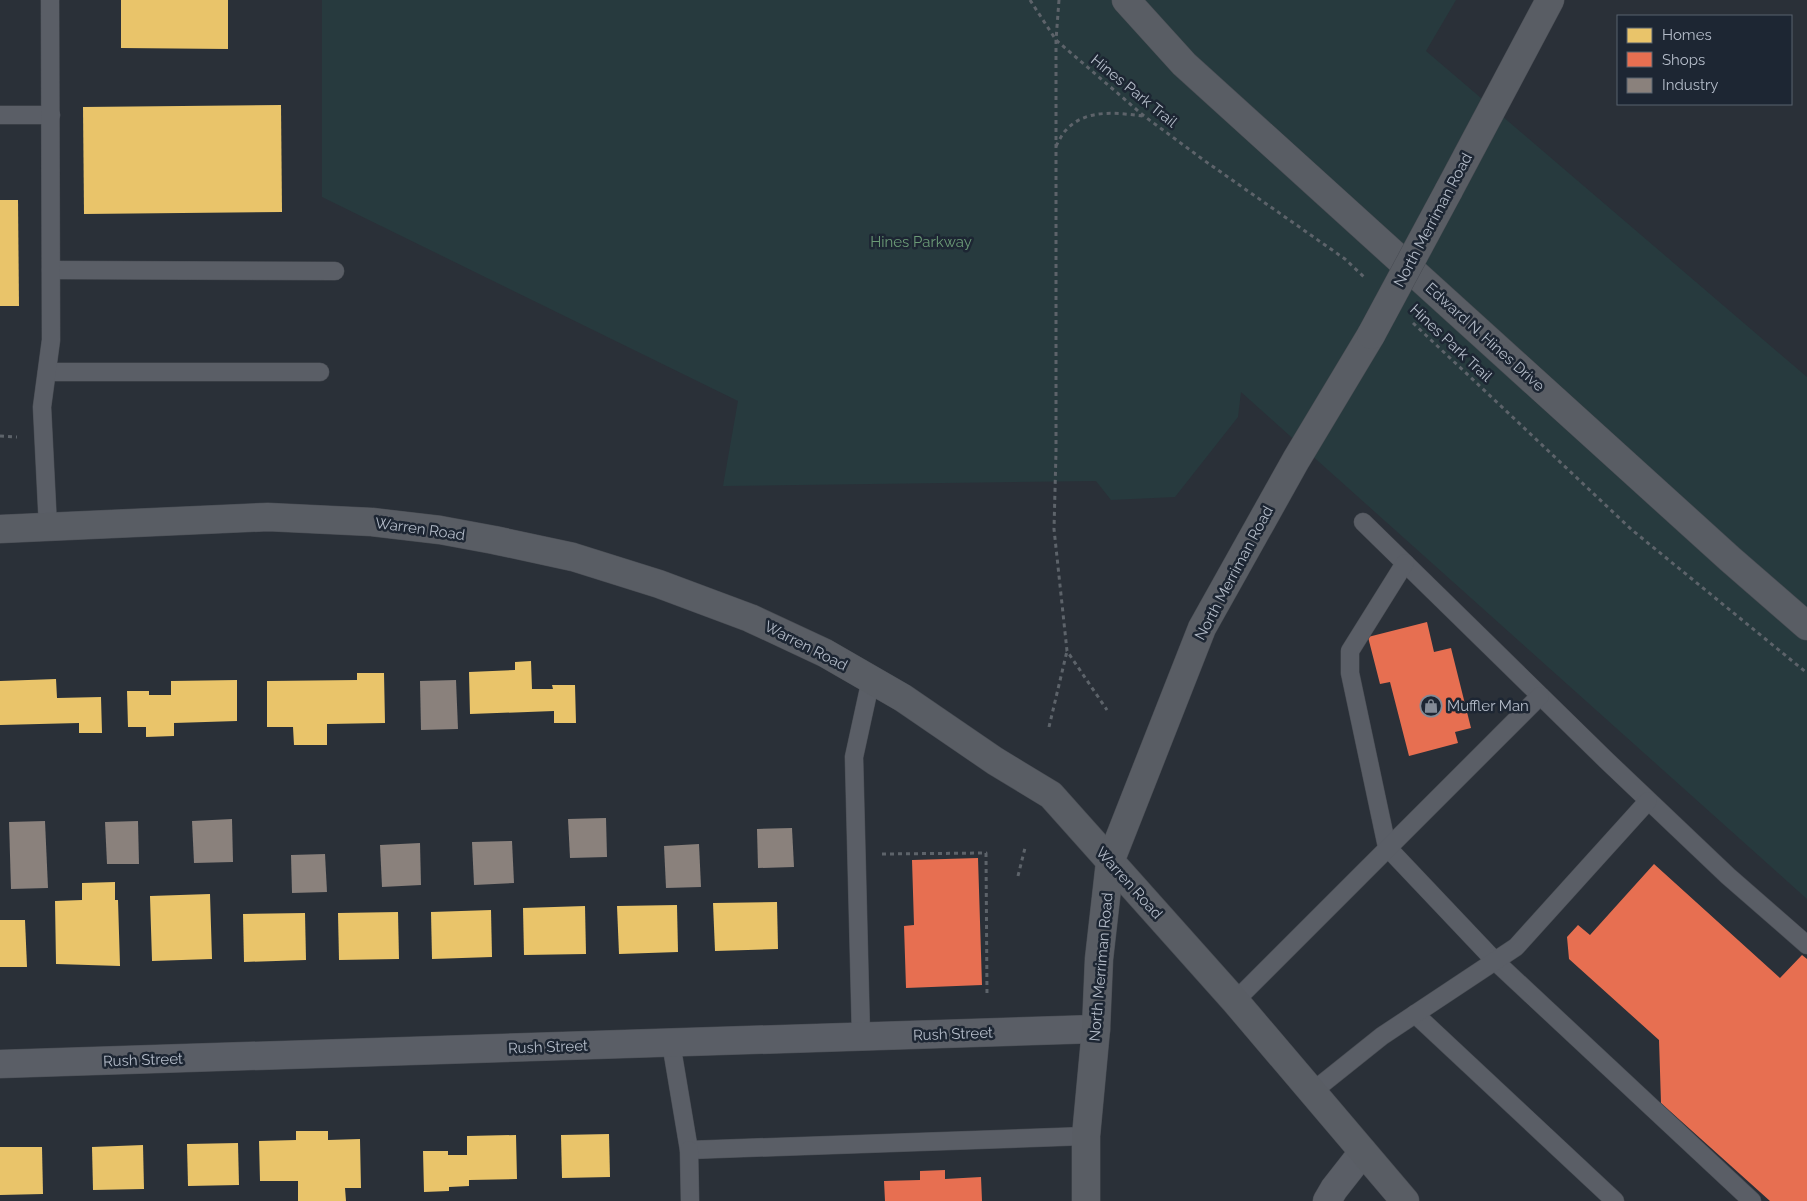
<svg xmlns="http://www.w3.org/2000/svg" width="1807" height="1201" font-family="Raleway,sans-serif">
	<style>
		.green { fill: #273a3e }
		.homes { fill: #e9c46a }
		.shops { fill: #e76f51 }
		.industry { fill: #8a817c }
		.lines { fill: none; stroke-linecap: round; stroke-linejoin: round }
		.lane-casing { stroke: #484c53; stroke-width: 19 }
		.street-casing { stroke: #484c53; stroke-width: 29 }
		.secondary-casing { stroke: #484c53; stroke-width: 29 }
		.path { stroke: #5d636a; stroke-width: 3; stroke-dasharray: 4 4; stroke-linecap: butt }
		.lane { stroke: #5a5e66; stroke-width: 18 }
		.street { stroke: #5a5e66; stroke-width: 28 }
		.secondary { stroke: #595d64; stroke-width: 28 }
		.secondary-bridge-casing { stroke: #484c53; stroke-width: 29; stroke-linecap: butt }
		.secondary-bridge { stroke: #595d64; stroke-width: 28 }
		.labels { text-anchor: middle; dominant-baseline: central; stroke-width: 5; stroke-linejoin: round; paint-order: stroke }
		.street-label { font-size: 15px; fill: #b4bcc9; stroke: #1d2633 }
		.park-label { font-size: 15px; fill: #6b9a76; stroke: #1d2633 }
		.poi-label { font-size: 15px; fill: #b4bcc9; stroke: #1d2633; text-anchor: start }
	</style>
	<rect width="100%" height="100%" fill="#2a3038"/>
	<polygon class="green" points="322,0 1456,0 1426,51 1807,377 1807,899 1241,392 1238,417 1175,497 1111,500 1096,481 723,486 738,401 322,197"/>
	<g class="homes">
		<polygon points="121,0 228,0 228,49 121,48"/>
		<polygon points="281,105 282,212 84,214 83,107"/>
		<polygon points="0,200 18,200 19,306 0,306"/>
		<polygon points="531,661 532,689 553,689 552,685 575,685 576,723 554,723 554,711 470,714 469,672 515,670 515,662"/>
		<polygon points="357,673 384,673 385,723 327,724 327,745 294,745 293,727 267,727 267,681 357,680"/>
		<polygon points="56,679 57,698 101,697 102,733 79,733 79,723 0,725 0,681"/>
		<polygon points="237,680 237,721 174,723 174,736 146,737 146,727 128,727 127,691 149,691 149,695 171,695 171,681"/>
		<polygon points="115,882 115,900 118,900 120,966 56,964 55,901 82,900 82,883"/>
		<polygon points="210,894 212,959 152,961 150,896"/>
		<polygon points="777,902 778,949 715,951 713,903"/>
		<polygon points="677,905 678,952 619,954 617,906"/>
		<polygon points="585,906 586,954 524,955 523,908"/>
		<polygon points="491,910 492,957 432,959 431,912"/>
		<polygon points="398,912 399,959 339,960 338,913"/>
		<polygon points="305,913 306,960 244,962 243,914"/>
		<polygon points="0,920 25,920 27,967 0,967"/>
		<polygon points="296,1131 328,1131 328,1140 360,1139 361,1188 345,1188 346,1201 298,1201 298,1181 260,1181 259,1141 296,1140"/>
		<polygon points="609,1134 610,1177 562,1178 561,1135"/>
		<polygon points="516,1135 517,1179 469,1180 469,1186 449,1187 449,1191 424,1192 423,1151 448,1151 448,1155 467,1155 467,1136"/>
		<polygon points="238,1143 239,1185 188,1186 187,1144"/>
		<polygon points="143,1145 144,1189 93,1190 92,1147"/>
		<polygon points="0,1147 42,1147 43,1194 0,1195"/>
	</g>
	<g class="shops">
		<polygon points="1427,622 1434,652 1451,648 1471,728 1455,732 1458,743 1409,756 1390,682 1380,684 1368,637"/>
		<polygon points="978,858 982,985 906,988 904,926 914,925 912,860"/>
		<polygon points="1654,864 1780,978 1802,955 1807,959 1807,1201 1770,1201 1661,1103 1659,1040 1569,959 1567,937 1578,925 1590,935"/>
		<polygon points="945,1170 945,1179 981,1177 982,1201 885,1201 884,1181 920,1180 920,1171"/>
	</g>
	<g class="industry">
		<polygon points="456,680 458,729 421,730 420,681"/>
		<polygon points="606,818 607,857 570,858 568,819"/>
		<polygon points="232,819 233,862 194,863 192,821"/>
		<polygon points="45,821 48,888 11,889 9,822"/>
		<polygon points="138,821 139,864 107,864 105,822"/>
		<polygon points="792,828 794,867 758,868 757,829"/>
		<polygon points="512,841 514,883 474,885 472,842"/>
		<polygon points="420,843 421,885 382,887 380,845"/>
		<polygon points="699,844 701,887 666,888 664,846"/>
		<polygon points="325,854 327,892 292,893 291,855"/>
	</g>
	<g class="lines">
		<g class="lane-casing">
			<g id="lane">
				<polyline points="0,115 51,115"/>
				<polyline points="51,270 335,271"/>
				<polyline points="47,372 320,372"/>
				<polyline points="1363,522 1606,760 1728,876 1807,945"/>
				<polyline points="48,527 42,407 51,340 50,0"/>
				<polyline points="1405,563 1350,651 1350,673 1387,847 1495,961 1752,1201"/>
				<polyline points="1235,1001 1540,696"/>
				<polyline points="1415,1014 1615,1201"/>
				<polyline points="861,1036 854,757 871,679"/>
				<polyline points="671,1043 689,1150 1086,1136"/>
				<polyline points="1312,1092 1382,1036 1516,947 1648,801"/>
				<polyline points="689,1150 690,1201"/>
			</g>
		</g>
		<g class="street-casing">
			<g id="street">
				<polyline points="0,1064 1096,1029"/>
				<polyline points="1327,1201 1334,1189 1363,1152"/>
			</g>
		</g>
		<g class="secondary-casing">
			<g id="secondary">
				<polyline points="1126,0 1184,64 1730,559 1807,626"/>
				<polyline points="1449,190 1550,0"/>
				<polyline points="0,529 268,517 372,522 440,530 494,540 573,557 659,584 750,618 825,653 903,698 995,761 1051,795 1235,1001 1405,1201"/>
				<polyline points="1086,1201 1086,1136 1096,1029 1099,959 1110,862 1202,628 1296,460 1371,335"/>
			</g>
		</g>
		<g class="path">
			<polyline points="1030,0 1056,40 1144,116 1205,161 1345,259 1365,278"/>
			<polyline points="1059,0 1056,40 1056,452 1054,529 1067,651 1107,710"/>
			<path d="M1056,146C1059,141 1062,134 1066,130C1086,108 1118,113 1143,116"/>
			<polyline points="1413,323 1632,530 1807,673"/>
			<polyline points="0,436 17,437"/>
			<polyline points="1049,727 1067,651"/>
			<polyline points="882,854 986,853 987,995"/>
			<polyline points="1018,876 1025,848"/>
		</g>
		<use href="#lane" class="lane"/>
		<use href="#street" class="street"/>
		<use href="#secondary" class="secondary"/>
		<g class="secondary-bridge-casing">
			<polyline id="secondary-bridge" points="1371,335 1449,190"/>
		</g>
		<use href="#secondary-bridge" class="secondary-bridge"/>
	</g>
	<defs>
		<g id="shop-ring" transform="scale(1.125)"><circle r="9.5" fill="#1d2633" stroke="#848b96" stroke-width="1.5"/><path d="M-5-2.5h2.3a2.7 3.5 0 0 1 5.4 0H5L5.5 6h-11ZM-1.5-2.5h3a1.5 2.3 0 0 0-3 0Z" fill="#848b96"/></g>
	</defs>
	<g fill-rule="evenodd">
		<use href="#shop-ring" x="1431" y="706"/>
	</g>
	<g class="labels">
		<g class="street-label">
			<text transform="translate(1134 91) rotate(39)">Hines Park Trail</text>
			<text transform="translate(1433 220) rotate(-62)">North Merriman Road</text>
			<text transform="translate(1485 337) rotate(42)">Edward N. Hines Drive</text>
			<text transform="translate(1451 343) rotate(43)">Hines Park Trail</text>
			<text transform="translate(420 529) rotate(8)">Warren Road</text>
			<text transform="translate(1234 573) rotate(-62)">North Merriman Road</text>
			<text transform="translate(806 646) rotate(27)">Warren Road</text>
			<text transform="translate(1129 883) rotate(48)">Warren Road</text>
			<text transform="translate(1101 967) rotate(-85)">North Merriman Road</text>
			<text transform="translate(953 1034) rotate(-2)">Rush Street</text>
			<text transform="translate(548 1047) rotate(-2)">Rush Street</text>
			<text transform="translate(143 1060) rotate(-2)">Rush Street</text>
		</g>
		<g class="park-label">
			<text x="921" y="242">Hines Parkway</text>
		</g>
		<g class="poi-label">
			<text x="1447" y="706">Muffler Man</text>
		</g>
	</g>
	<rect x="1617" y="15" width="175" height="90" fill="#1d2633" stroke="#59626f"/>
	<rect x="1627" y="28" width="25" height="15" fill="#e9c46a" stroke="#59626f"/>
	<text x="1662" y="40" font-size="15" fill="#b4bcc9">Homes</text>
	<rect x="1627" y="52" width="25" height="15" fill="#e76f51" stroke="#59626f"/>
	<text x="1662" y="65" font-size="15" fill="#b4bcc9">Shops</text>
	<rect x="1627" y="78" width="25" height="15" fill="#8a817c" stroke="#59626f"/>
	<text x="1662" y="90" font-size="15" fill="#b4bcc9">Industry</text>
</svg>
